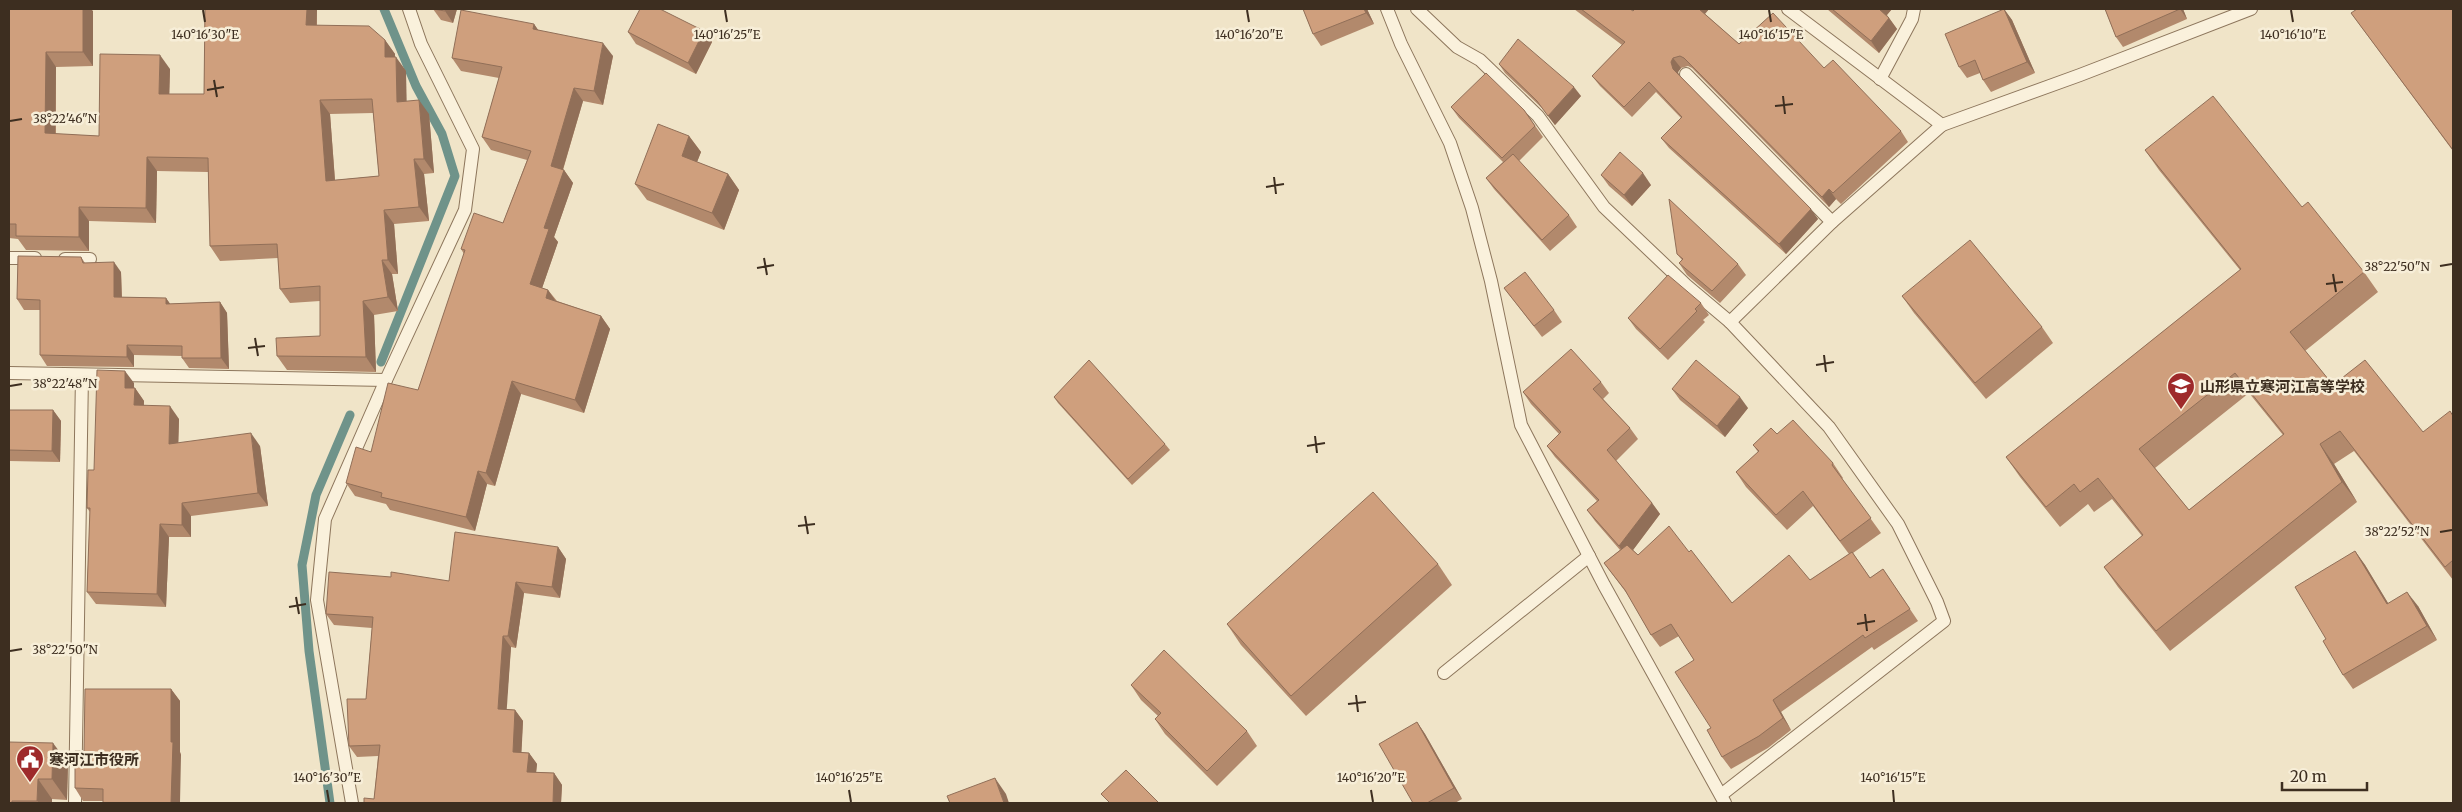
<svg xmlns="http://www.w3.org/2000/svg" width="2462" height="812" font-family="Merriweather,'Noto Sans JP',serif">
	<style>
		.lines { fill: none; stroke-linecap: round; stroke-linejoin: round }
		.stream { stroke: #6f938a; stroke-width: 9 }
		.lane-casing { stroke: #8d765c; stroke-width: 14 }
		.lane { stroke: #faf1dc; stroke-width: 12 }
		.wall { fill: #b2896c; fill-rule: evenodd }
		.shaded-wall { fill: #916f58 }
		.building { fill: #cf9f7d; stroke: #916f58; fill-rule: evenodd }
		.ticks { fill: none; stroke: #3d2e20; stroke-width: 2 }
		.labels { text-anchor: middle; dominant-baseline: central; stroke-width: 5; stroke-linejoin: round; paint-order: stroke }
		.poi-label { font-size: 15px; font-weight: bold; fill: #3d2e20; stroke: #f7eed8; text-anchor: start }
		.ticks-label { font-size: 12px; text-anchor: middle; fill: #3d2e20; stroke: #f7eed8; stroke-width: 5; stroke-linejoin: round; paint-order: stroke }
	</style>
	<rect width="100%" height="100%" fill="#f0e4c8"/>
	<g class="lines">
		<g class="stream">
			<polyline points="381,362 455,176 442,134 416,86 384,9"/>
			<polyline points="330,803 309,651 302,565 316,495 350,415"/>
		</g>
		<g class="lane-casing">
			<g id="lane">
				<polyline points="1387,9 1401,44 1450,143 1472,208 1491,281 1521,425 1604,585 1725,803"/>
				<polyline points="1417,9 1457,47 1480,60 1538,116 1604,207 1686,285 1730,322 1829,427 1898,524 1937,602 1944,621 1721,795"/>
				<polyline points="1788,9 1942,125 2080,75 2251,9"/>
				<polyline points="1686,74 1832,222"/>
				<polyline points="1880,79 1912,19 1914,9"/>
				<polyline points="9,258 35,258"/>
				<polyline points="65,259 90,259"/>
				<polyline points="1730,322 1832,222 1942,125"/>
				<polyline points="9,373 386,380"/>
				<polyline points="1444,673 1589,556"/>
				<polyline points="75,803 82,375"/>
				<polyline points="352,803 317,600 325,519 386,380 465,210 473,149 421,44 409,9"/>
			</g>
		</g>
		<use href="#lane" class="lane"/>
	</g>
	<g class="wall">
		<path d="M9,9L93,11V66L56,67V134L99,136L170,69L169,94H204L205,9H317V25L385,40L395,54V57L406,71V101L429,114L434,173L424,174L429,221L394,224L398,274H392L398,311L374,315L376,372L287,370L277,356L320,336V301L290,303L280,289L278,258L220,261L210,246L208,172L157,171L156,223L89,221V251L26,250L18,239L9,238ZM373,113L379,176L335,180L330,114Z"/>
		<polygon points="433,9 457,9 453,23 441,20"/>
		<polygon points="1303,9 1367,9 1374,24 1321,46 1313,34"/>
		<polygon points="1574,9 1625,9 1633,11 1635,9 1709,9 1705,14 1739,44 1824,68 1901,131 1908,142 1841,204 1836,199 1829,207 1692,68 1688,66 1681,68 1678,72 1679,75 1818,219 1786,254 1669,148 1661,138 1681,118 1656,92 1632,117 1600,86 1592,76 1622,45"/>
		<polygon points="1827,9 1892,9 1887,15 1897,29 1879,53"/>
		<polygon points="2004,9 2012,20 2035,73 1991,92 1983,80 1980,73 1967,78 1959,67"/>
		<polygon points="2105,9 2183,9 2187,19 2123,47 2116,37"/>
		<polygon points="2453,9 2453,151 2351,13"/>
		<polygon points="534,24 538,30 613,56 603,105 583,101 563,170 564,170 573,183 554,237 558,242 542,288 548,290 557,301 601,316 610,329 584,413 521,394 495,486 487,484 475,531 390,510 386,504 355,496 346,483 418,390 464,254 461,249 503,223 527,160 491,150 482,137 499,78 461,71 452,58"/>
		<polygon points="704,31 712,42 696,74 636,44 628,32"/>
		<polygon points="1499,64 1581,96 1555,125 1544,110 1505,73"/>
		<polygon points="1451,107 1524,110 1543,137 1519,161 1569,215 1577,227 1550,251 1494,189 1486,178 1503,162 1459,118"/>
		<polygon points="689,136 701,152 697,162 728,174 739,190 724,230 647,200 635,184"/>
		<path d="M2145,150L2302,207L2364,272L2378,292L2305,351L2333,385L2423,432L2453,416V580L2354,451L2334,464L2357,502L2170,651L2118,587L2104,567L2142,536L2112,499L2094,512L2088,504L2060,527L2020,477L2006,457L2240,270L2159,170ZM2249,393L2283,435L2189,510L2155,468Z"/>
		<polygon points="1601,175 1651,185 1632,206 1609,186"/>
		<polygon points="1677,254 1738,264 1746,275 1720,303 1687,275 1679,263 1682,260"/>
		<polygon points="81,257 85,263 121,272 122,297 166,298 170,304 220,302 227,313 229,369 189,368 182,358 182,356 134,355 134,367 47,366 40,355 40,310 24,310 17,299"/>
		<polygon points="1504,288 1554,310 1562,322 1542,337"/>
		<polygon points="1902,296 2042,327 2053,343 1986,399 1914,313"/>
		<polygon points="1701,303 1709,315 1703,320 1705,322 1668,360 1636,329 1628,318"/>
		<polygon points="1601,382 1609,393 1603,399 1630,428 1638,439 1616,461 1652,503 1660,514 1633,550 1638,555 1689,552 1732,603 1810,580 1849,554 1813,506 1787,530 1746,487 1736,472 1758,452 1753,445 1777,434 1833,463 1843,478 1842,479 1881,533 1853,553 1870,578 1883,569 1918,621 1874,650 1872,647 1781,712 1791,730 1768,748 1731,769 1722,757 1711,728 1694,660 1679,636 1660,647 1651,635 1628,595 1604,563 1620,550 1595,521 1587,510 1597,501 1555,457 1547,446 1559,434 1531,404 1523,392"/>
		<polygon points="134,383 134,388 135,388 144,401 144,405 179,419 178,443 260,446 268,506 191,516 191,537 169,537 166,607 96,604 87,592 90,512 87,508 94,470"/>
		<polygon points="1672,389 1748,408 1725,437 1680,400"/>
		<polygon points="1054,397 1165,444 1170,450 1132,485 1058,403"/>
		<polygon points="9,410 53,410 61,421 60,462 9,461"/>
		<polygon points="558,547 566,559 560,598 524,593 516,648 511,647 506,709 515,710 523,721 521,752 529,753 537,764 536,772 554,773 562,785 561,803 364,803 374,799 378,756 357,757 349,746 366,699 372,628 334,625 326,614 449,581"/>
		<polygon points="2355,551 2365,565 2388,603 2418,606 2437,640 2353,689 2343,675 2326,639"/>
		<polygon points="1438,564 1452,585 1306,716 1241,645 1227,624"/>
		<polygon points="1131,685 1247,731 1257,746 1217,786 1165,734 1155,719 1158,716 1141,700"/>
		<polygon points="171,689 180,701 180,752 181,755 103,801 83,801 75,788 84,751"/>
		<polygon points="1417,722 1425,734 1462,799 1455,803 1413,803"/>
		<polygon points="9,742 68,763 67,800 52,799 52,803 9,803"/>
	</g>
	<g class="shaded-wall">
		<polygon points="83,9 91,9 93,11 93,66 83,52"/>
		<polygon points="307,9 317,9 316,39 306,25"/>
		<polygon points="445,9 457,9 453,23 445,11"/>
		<polygon points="1364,9 1367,9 1374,24 1366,13"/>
		<polygon points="1698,9 1709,9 1703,16"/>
		<polygon points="1878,9 1892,9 1884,18"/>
		<polygon points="2004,9 2012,20 2035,73 2027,62"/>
		<polygon points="2180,9 2183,9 2187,19"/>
		<polygon points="1889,18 1897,29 1879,53 1871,41"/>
		<polygon points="534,24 543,37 533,29"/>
		<polygon points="704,31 712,42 696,74 688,63"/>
		<polygon points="385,40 395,54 395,72 385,57"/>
		<polygon points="603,43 613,56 603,105 594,91"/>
		<polygon points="46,52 56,67 55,148 45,133"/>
		<polygon points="160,55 170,69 169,108 159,94"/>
		<polygon points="396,57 406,71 407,116 397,102"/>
		<polygon points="1673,58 1681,68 1678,72 1680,80 1673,69 1671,62"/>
		<polygon points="1574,87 1581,96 1555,125 1548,116"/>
		<polygon points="574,88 583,101 560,179 551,166"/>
		<polygon points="320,100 330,114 336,195 326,181"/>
		<polygon points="419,100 429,114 434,173 424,159"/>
		<polygon points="689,136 701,152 693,172 682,156"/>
		<polygon points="147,157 157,171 156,223 146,208"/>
		<polygon points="414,159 424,174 429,221 419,207"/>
		<polygon points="564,170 573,183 554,237 558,242 539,297 530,284 544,228"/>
		<polygon points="1643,173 1651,185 1632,206 1624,195"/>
		<polygon points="728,174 739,190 724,230 712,213"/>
		<polygon points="1829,189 1836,199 1829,207 1822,197"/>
		<polygon points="79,207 89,221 89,251 79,237"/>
		<polygon points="1811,209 1818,219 1786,254 1779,244"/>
		<polygon points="384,210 394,224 398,274 388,260"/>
		<polygon points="382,260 392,274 398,311 388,297"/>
		<polygon points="114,262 121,272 122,308 114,297"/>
		<polygon points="548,290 557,303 546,298"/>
		<polygon points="166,298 173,308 166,304"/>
		<polygon points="363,301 374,315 376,372 366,357"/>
		<polygon points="220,302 227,313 229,369 221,358"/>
		<polygon points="601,316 610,329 584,413 575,400"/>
		<polygon points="127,345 134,355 134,367 127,357"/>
		<polygon points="125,371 134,383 134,400 125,388"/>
		<polygon points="512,381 521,394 495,486 486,473"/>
		<polygon points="135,388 144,401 143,417 134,405"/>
		<polygon points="1740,397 1748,408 1725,437 1717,426"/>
		<polygon points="170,406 179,419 178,457 169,444"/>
		<polygon points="53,410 61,421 60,462 52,451"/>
		<polygon points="251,433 260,446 268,506 258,493"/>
		<polygon points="2320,444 2334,464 2357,502 2342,482"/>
		<polygon points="478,471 487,484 475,531 466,517"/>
		<polygon points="182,503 191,516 191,537 182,525"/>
		<polygon points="1652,503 1660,514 1627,558 1619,546"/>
		<polygon points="160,524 169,537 166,607 157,594"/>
		<polygon points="558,547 566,559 560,598 552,587"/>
		<polygon points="2355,551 2365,565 2397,618 2387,604"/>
		<polygon points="516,582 524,593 516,648 508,636"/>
		<polygon points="2407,592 2418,606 2437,640 2427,626"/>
		<polygon points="503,636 511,647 506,720 498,709"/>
		<polygon points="171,689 180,701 180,752 181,755 180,803 171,803"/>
		<polygon points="1773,700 1781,712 1791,730 1783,718"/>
		<polygon points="515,710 523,721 521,763 513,752"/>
		<polygon points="1417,722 1425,734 1462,799 1454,788"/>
		<polygon points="53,743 68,763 67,800 52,779"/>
		<polygon points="529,753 537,764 535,783 527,772"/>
		<polygon points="554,773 562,785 561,803 553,803"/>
		<polygon points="995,778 1006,794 1009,803 1004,803"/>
		<polygon points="38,779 52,799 52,803 39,803 37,801"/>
	</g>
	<g class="building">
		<path d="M9,9H83V52H46L45,133L99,136L100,54L160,55L159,94H204L205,9H307L306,25L369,26L385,40V57H396L397,102L419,100L424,159H414L419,207L384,210L388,260H382L388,297L363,301L366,357L277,356L276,338L320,336V286L280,289L277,244L210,246L208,158L147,157L146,208L79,207V237L16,236V224H9ZM372,99L379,176L326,181L320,100Z"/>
		<polygon points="433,9 445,9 445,11"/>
		<polygon points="640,9 660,9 704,31 688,63 628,32"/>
		<polygon points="1303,9 1364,9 1366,13 1313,34"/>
		<polygon points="1581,9 1625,9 1626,10 1627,9 1630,9 1633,11 1635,9 1699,9 1739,44 1773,13 1824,68 1833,60 1901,131 1833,193 1829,189 1822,197 1684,58 1680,56 1673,58 1671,62 1673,69 1811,209 1779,244 1661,138 1682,117 1649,82 1624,107 1592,76 1625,42"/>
		<polygon points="1832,9 1879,9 1889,18 1871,41"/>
		<polygon points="2004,9 2027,62 1983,80 1975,60 1959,67 1945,34"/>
		<polygon points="2105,9 2180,9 2116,37"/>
		<polygon points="2357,9 2453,9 2453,150 2351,13"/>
		<polygon points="461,10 534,24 533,29 603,43 594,91 574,88 551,166 564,170 544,228 549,229 530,284 548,290 546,298 601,316 575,400 512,381 486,473 478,471 466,517 381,497 382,493 346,483 356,447 371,452 388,383 418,390 465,250 461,249 474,213 503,223 531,151 482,137 502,67 452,58"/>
		<polygon points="1518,39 1574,87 1548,116 1537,101 1499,64"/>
		<polygon points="1486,73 1524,110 1535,126 1502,158 1451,107"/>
		<path d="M2213,96L2302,207L2308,202L2364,272L2290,332L2333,385L2365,360L2423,432L2450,411L2453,416V560L2445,567L2340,431L2320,444L2342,482L2156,631L2104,567L2143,535L2098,478L2080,492L2074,484L2046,507L2006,457L2241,269L2145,150ZM2235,373L2284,434L2189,510L2139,449Z"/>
		<polygon points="658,124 689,136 682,156 728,174 712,213 635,184"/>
		<polygon points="1620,152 1643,173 1624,195 1601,175"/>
		<polygon points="1513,154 1569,215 1542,240 1486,178"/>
		<polygon points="1669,199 1738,264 1712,291 1679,263 1683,259 1677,254"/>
		<polygon points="1970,240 2042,327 1975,383 1902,296"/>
		<polygon points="18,256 81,257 83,263 114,262 114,297 166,298 166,304 220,302 221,358 182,358 182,346 127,345 127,357 40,355 40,300 17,299"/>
		<polygon points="1525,272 1554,310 1534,326 1504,288"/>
		<polygon points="1668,275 1701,303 1695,309 1697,311 1660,349 1628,318"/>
		<polygon points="1571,349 1601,382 1593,389 1630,428 1607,450 1652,503 1619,546 1587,510 1599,500 1547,446 1561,432 1523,392"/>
		<polygon points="1089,360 1165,444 1128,479 1054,397"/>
		<polygon points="1696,360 1740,397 1717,426 1672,389"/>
		<polygon points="97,370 125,371 125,388 135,388 134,405 170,406 169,444 251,433 258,493 182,503 182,525 160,524 157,594 87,592 90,508 87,508 88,470 94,470"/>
		<polygon points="9,410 53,410 52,451 9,450"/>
		<polygon points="1793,420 1833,463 1832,465 1871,518 1840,541 1803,491 1776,515 1736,472 1759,451 1753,445 1771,428 1777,434"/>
		<polygon points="1373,492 1438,564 1291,696 1227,624"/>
		<polygon points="1669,526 1689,552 1691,550 1732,603 1789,555 1810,580 1852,552 1870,578 1883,569 1910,609 1865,638 1863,635 1773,700 1783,718 1759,736 1722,757 1707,730 1711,728 1675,672 1694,660 1671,624 1651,635 1625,590 1604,563 1627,545 1638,555"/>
		<polygon points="455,532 558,547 552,587 516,582 508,636 503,636 498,709 515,710 513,752 529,753 527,772 554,773 553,803 364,803 364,798 374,799 380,745 349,746 347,699 366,699 373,617 326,614 329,572 391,577 391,572 449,581"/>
		<polygon points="2355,551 2387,604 2407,592 2427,626 2343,675 2323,641 2326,639 2295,587"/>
		<polygon points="1164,650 1247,731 1207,771 1155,719 1161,713 1131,685"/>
		<polygon points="85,689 171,689 171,742 173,742 171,803 103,803 103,789 75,788 75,751 84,751"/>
		<polygon points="1417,722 1454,788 1427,803 1413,803 1379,744"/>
		<polygon points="9,742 53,743 52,779 38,779 37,801 12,801 12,803 9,803"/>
		<polygon points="1126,770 1159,803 1110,803 1101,794"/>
		<polygon points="995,778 1004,803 950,803 947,796"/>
	</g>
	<path class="ticks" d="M203,10L205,22M725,10L727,22M1247,10L1249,22M1769,10L1771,22M2291,10L2293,22M214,80L217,97M207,90L224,87M1783,96L1785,114M1775,106L1793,104M10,121L22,119M1274,177L1276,194M1266,187L1284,184M764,258L767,275M2440,266L2452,264M757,268L774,265M2333,274L2336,292M2326,284L2343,282M255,338L258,356M248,348L265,346M1824,355L1826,372M1816,365L1834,362M10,386L22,384M1315,436L1317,453M1307,446L1325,443M805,516L808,534M798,526L815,524M2440,532L2452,530M296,597L299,614M289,607L306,604M1865,614L1867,631M1857,624L1875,621M10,651L22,649M1356,695L1358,712M1348,704L1366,702M327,790L329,802M849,790L851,802M1371,790L1373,802M1893,790L1894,802"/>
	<defs>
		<g id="school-pin" transform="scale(1.4375)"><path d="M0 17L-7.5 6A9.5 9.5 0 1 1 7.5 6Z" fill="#9e2a2b" stroke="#f7eed8"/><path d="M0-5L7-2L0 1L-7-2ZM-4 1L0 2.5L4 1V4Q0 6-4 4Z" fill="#fff"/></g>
		<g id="civic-pin" transform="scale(1.4375)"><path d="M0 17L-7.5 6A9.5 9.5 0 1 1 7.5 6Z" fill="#9e2a2b" stroke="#f7eed8"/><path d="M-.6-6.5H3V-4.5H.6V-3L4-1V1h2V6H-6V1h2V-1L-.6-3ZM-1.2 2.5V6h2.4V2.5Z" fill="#fff"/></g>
	</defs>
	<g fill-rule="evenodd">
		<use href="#school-pin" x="2181" y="386"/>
		<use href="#civic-pin" x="30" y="759"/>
	</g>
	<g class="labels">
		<g class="poi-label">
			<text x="2200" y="386">山形県立寒河江高等学校</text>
			<text x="49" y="759">寒河江市役所</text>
		</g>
	</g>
	<g class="ticks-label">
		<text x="205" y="39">140°16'30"E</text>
		<text x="727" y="39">140°16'25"E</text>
		<text x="1249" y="39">140°16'20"E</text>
		<text x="1771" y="39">140°16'15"E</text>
		<text x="2293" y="39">140°16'10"E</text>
		<text x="65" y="123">38°22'46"N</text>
		<text x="2397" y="271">38°22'50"N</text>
		<text x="65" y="388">38°22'48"N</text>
		<text x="2397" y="536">38°22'52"N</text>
		<text x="65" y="654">38°22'50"N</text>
		<text x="327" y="782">140°16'30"E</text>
		<text x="849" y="782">140°16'25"E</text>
		<text x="1371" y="782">140°16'20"E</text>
		<text x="1893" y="782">140°16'15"E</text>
	</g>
	<rect width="2462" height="812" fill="none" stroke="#3d2e20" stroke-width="20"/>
	<path d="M2282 782v8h85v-8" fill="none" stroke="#3d2e20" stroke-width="2.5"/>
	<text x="2290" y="782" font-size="15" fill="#3d2e20" stroke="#f7eed8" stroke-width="4" paint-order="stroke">20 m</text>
</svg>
